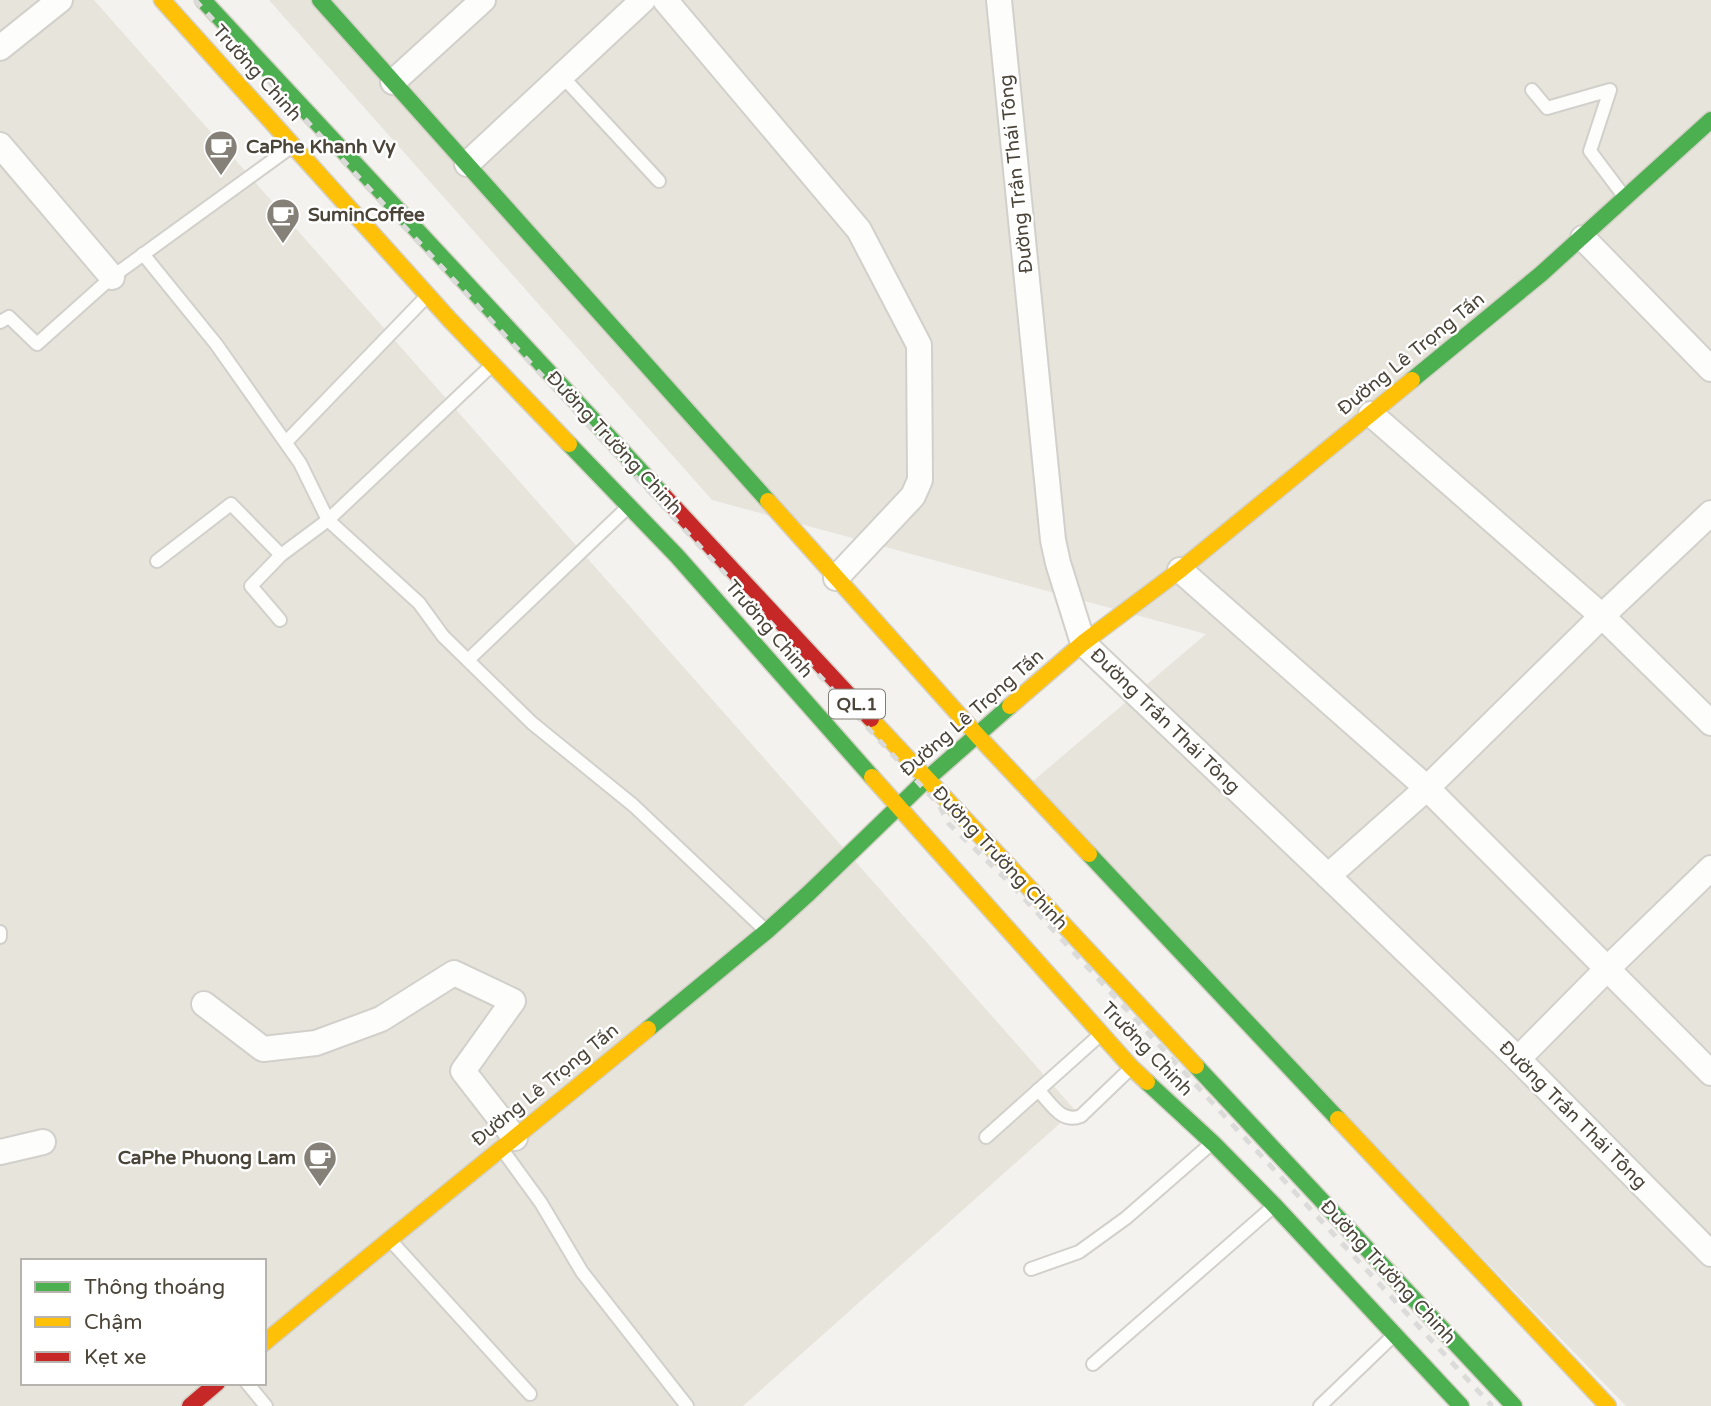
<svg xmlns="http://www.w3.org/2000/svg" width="1711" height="1406" font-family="'Varela Round',sans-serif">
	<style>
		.residential { fill: #e7e4dc; fill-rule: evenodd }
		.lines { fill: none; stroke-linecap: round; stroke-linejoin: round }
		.lane-casing { stroke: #d2d0cb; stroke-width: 16 }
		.street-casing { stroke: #d2d0cb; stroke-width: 28 }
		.fast-casing { stroke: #d3cfc5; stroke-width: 19 }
		.slow-casing { stroke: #d3cfc5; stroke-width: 19 }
		.jam-casing { stroke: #d3cfc5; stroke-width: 19 }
		.lane { stroke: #fdfdfc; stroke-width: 12 }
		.street { stroke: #fdfdfc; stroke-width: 24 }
		.fast { stroke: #4caf50; stroke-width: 16 }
		.slow { stroke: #ffc107; stroke-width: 16 }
		.jam { stroke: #c62828; stroke-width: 16 }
		.rail { stroke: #dbdbda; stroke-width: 5; stroke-dasharray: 9 9; stroke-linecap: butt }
		.labels { text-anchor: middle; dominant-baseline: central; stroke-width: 5; stroke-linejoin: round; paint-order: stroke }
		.shield { fill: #fff; stroke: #817c74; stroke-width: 2 }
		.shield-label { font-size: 18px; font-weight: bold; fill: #4b4439 }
		.street-label { font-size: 19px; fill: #4b4439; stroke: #fff }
		.poi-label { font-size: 19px; font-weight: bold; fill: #4b4439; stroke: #fff; text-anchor: start }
	</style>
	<rect width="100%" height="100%" fill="#f4f2ee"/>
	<g class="residential">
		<path d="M0,0H94L1075,1110L743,1406H0ZM23,1261H264V1383H23Z"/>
		<polygon points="269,0 1711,0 1711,1406 1626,1406 1026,787 1206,634 712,500"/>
	</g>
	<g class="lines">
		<g class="lane-casing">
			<g id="lane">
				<polyline points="562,76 659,181"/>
				<polyline points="1532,90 1547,108 1610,90 1590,151 1623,195"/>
				<polyline points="143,254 216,344 300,463 328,520 419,603 443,636 532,723 633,805 764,929"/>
				<polyline points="0,322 9,317 37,344 112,277 291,147"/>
				<polyline points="286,442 427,296"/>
				<polyline points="157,561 231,504 281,555"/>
				<polyline points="280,620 251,586 281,555 328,520 492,365"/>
				<polyline points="468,660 628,507"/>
				<polyline points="0,932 0,937"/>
				<path d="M1038,1090C1051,1103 1061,1124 1081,1116L1131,1068"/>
				<polyline points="986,1137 1101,1034"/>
				<polyline points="504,1152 541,1203 582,1272 687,1406"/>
				<polyline points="391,1241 530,1394"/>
				<polyline points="1031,1269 1079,1252 1126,1218 1212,1143"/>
				<polyline points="1093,1364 1274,1206"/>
				<polyline points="247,1383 266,1406"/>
				<polyline points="1320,1406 1394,1335"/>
			</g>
		</g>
		<g class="street-casing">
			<g id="street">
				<polyline points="665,0 859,230 919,345 920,480 913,496 836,578"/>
				<polyline points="999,0 1053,540 1058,563 1083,643 1328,876 1518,1059 1711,1254"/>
				<polyline points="0,48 60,0"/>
				<polyline points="393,82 483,0"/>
				<polyline points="0,145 112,277"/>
				<polyline points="467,164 643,0"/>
				<polyline points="1583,238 1711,369"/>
				<polyline points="1371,414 1602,616 1711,723"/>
				<polyline points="1180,570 1427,788 1711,1073"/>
				<polyline points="1328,876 1427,788 1602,616 1711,513"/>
				<polyline points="204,1004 263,1049 316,1043 381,1019 454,973 513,1001 463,1071 515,1138"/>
				<polyline points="1518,1059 1608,968 1711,868"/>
				<polyline points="0,1152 43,1142"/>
			</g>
		</g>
		<g class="fast-casing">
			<g id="fast">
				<polyline points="203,0 663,495"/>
				<polyline points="320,0 768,501"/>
				<polyline points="1412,380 1541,274 1711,120"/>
				<polyline points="569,444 677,556 872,777"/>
				<polyline points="1089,854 1338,1119"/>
				<polyline points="648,1029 767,931 809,893 927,779 1010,706"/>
				<polyline points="1196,1066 1514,1406"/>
				<polyline points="1147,1082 1213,1143 1274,1205 1461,1406"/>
			</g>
		</g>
		<g class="slow-casing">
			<g id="slow">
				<polyline points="162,0 450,320 569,444"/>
				<polyline points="768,501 977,735 1089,854"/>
				<polyline points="1010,706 1083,643 1180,570 1412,380"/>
				<polyline points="871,719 1196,1066"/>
				<polyline points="872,777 1131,1067 1147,1082"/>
				<polyline points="1338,1119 1608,1406"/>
				<path d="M264,1343C391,1237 520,1134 648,1029"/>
			</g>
		</g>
		<g class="jam-casing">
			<g id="jam">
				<polyline points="663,495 871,719"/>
				<polyline points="190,1406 217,1383"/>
			</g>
		</g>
		<use href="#lane" class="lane"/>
		<use href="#street" class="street"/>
		<use href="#fast" class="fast"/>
		<use href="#slow" class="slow"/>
		<use href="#jam" class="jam"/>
		<polyline class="rail" points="195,0 939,805 948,823 1008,881 1492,1406"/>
	</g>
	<defs>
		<g id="cafe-pin" transform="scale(1.75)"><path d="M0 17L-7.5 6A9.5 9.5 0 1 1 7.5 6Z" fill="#868178" stroke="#fff"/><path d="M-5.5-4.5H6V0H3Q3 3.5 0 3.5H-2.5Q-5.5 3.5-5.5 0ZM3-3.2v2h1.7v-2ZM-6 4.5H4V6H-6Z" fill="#fff"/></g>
	</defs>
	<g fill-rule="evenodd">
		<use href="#cafe-pin" x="221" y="147"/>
		<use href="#cafe-pin" x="283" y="215"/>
		<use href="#cafe-pin" x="320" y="1158"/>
	</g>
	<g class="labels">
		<rect class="shield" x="829" y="689.5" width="56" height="29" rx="5"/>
		<g class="shield-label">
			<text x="857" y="704">QL.1</text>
		</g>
		<g class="street-label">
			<text transform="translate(257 73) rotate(48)">Trường Chinh</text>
			<text transform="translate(1016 174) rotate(-96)">Đường Trần Thái Tông</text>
			<text transform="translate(1411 354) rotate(-39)">Đường Lê Trọng Tấn</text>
			<text transform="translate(614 443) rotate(47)">Đường Trường Chinh</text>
			<text transform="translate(769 629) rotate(49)">Trường Chinh</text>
			<text transform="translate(972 713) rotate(-41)">Đường Lê Trọng Tấn</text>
			<text transform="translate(1165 721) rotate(44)">Đường Trần Thái Tông</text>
			<text transform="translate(1000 858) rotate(47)">Đường Trường Chinh</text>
			<text transform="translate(1147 1049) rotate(46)">Trường Chinh</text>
			<text transform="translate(545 1085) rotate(-39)">Đường Lê Trọng Tấn</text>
			<text transform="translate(1573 1115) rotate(45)">Đường Trần Thái Tông</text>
			<text transform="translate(1388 1272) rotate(47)">Đường Trường Chinh</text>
		</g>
		<g class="poi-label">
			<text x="246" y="147">CaPhe Khanh Vy</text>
			<text x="308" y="215">SuminCoffee</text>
			<text x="296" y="1158" text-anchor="end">CaPhe Phuong Lam</text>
		</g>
	</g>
	<rect x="21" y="1259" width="245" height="126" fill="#ffffff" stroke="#b7b4b0" stroke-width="2"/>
	<rect x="35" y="1282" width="35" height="10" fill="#4caf50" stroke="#b7b4b0" stroke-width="2"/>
	<text x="84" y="1294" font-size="21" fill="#4b4439">Thông thoáng</text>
	<rect x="35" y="1317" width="35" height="10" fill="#ffc107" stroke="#b7b4b0" stroke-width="2"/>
	<text x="84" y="1329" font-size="21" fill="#4b4439">Chậm</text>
	<rect x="35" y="1352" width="35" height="10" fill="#c62828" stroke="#b7b4b0" stroke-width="2"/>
	<text x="84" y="1364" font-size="21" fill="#4b4439">Kẹt xe</text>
</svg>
